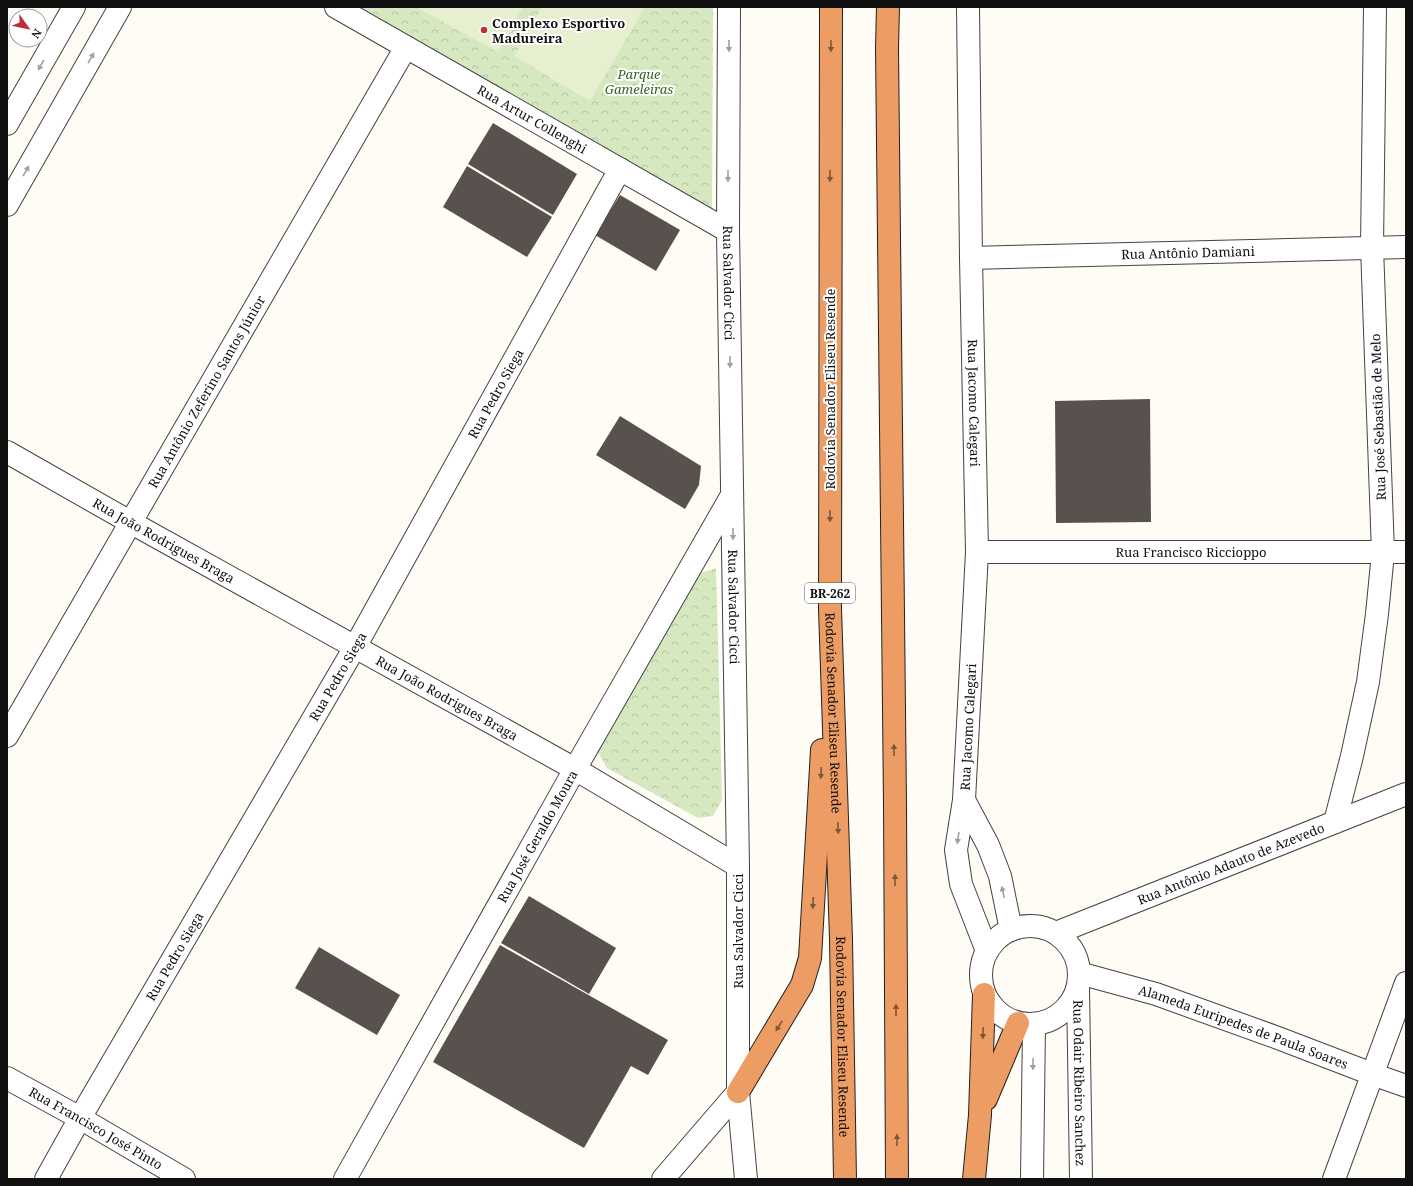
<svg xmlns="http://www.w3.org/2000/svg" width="1413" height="1186" font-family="'Noto Serif',serif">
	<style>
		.park { fill: url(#park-crowns) }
		.pitch { fill: #e6f0d0 }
		.building { fill: #59514d }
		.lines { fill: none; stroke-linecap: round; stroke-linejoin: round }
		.minor-casing { stroke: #434343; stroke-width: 24 }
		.highway-casing { stroke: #212121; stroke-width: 24 }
		.minor { stroke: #fff; stroke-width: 22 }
		.highway { stroke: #ed9d64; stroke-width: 22 }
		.oneway { fill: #9f9f9f }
		.oneway2 { fill: #7e563a }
		.poi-dot { fill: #bb2e3b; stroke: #fff; stroke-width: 1.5 }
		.labels { text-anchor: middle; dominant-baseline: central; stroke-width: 4; stroke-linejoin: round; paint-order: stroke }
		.shield { fill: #fff; stroke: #585858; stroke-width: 1 }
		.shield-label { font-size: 12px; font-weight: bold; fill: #101010 }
		.poi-label { font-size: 13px; font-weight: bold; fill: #101010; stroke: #fff; text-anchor: start }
		.park-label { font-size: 13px; font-style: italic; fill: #346623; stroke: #fff }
		.street-label { font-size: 13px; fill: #101010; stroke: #fff }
	</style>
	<defs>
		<pattern id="park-crowns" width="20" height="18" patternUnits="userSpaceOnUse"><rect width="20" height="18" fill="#d6e8bf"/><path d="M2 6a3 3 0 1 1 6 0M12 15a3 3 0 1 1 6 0" fill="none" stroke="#b7c6a3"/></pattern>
	</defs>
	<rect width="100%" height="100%" fill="#fefcf4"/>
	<g class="park">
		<polygon points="355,7 713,7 712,209"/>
		<polygon points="716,568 722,800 713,816 698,818 607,768 598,752 700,573"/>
	</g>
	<g class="pitch">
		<polygon points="416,7 523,7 498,52"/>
		<polygon points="542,7 645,7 590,101 514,56"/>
	</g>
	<g class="building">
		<polygon points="493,123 577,174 553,215 468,164"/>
		<polygon points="467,166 552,217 527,257 443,207"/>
		<polygon points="620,195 680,230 656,271 595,235"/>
		<polygon points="1150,399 1151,522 1056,523 1055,401"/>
		<polygon points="620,416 701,466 699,485 685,509 596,455"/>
		<polygon points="529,896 616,948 589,994 501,943"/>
		<polygon points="500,945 668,1040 648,1075 631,1066 584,1148 433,1062"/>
		<polygon points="319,947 400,995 377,1035 295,988"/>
	</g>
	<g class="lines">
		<g class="minor-casing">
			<g id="minor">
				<path id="s1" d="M336,7L728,231"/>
				<path id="s2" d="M729,7L728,231L738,866V1092L746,1179"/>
				<path id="s3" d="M968,7L971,258L977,552L964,800L956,850L961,884L987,951"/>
				<polyline points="7,124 74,7"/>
				<polyline points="7,205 120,7"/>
				<path id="s4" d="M971,258L1406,247"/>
				<path id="s5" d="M7,452L130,522L575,769L738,866"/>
				<path id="s6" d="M977,552H1406"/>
				<path id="s7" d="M7,736L406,47"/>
				<polyline points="964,800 988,845 1000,876 1011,930"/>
				<polyline points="1335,822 1352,756 1368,682 1377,614 1383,553 1372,247 1375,7"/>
				<circle cx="1030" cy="975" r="49"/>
				<path id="s8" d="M1056,933L1406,794"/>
				<path id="s9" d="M1079,973L1156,994L1278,1038L1372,1074L1406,1086"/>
				<path id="s10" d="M1078,988L1081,1179"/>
				<path id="s11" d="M7,1078L80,1118L184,1179"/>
				<path id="s12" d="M46,1179L80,1118L355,647L620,169"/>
				<path id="s13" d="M345,1179L575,769L732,495"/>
				<polyline points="663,1179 738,1092"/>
				<polyline points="1032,1179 1034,1025"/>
				<polyline points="1334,1179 1406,983"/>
			</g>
		</g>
		<g class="highway-casing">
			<g id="highway">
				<path id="s14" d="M831,7L830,609L841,939L845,1179"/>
				<polyline points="888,7 887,48 895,804 897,1179"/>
				<polyline points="738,1092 802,985 810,958 822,750"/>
				<polyline points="986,1099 1018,1023"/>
				<polyline points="974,1179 980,1115 984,994"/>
			</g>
		</g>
		<use href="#minor" class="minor"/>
		<use href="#highway" class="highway"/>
	</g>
	<defs><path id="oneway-solid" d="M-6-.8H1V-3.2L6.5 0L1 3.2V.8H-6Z"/></defs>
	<g class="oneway">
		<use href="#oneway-solid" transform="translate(729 46) rotate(90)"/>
		<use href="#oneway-solid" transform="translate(91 58) rotate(-60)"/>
		<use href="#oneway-solid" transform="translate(41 65) rotate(120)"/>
		<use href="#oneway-solid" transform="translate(26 171) rotate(-60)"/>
		<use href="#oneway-solid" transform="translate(728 176) rotate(90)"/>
		<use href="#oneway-solid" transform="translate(730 362) rotate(89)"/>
		<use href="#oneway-solid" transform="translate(733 534) rotate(89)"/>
		<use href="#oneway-solid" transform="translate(958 838) rotate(99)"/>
		<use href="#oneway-solid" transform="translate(1003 892) rotate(-102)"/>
		<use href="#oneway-solid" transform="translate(1033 1064) rotate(91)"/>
	</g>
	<g class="oneway2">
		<use href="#oneway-solid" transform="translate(831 46) rotate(90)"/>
		<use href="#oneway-solid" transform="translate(830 176) rotate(90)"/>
		<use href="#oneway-solid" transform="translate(830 516) rotate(90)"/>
		<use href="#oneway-solid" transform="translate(894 750) rotate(-91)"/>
		<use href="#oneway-solid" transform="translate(821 773) rotate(93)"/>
		<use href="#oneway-solid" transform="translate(838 828) rotate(88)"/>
		<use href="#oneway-solid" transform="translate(895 880) rotate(-90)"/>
		<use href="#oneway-solid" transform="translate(813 903) rotate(93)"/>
		<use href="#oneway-solid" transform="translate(896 1010) rotate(-90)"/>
		<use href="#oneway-solid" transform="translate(779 1026) rotate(122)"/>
		<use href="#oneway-solid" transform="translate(983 1033) rotate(92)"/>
		<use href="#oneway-solid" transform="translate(897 1140) rotate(-90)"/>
	</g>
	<circle class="poi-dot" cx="484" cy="30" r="4"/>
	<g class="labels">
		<rect class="shield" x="805" y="583" width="50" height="20" rx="3"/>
		<g class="shield-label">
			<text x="830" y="593">BR-262</text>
		</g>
		<g class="poi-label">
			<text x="492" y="23">Complexo Esportivo<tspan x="492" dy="15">Madureira</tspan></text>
		</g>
		<g class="park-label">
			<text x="639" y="74">Parque<tspan x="639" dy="15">Gameleiras</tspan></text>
		</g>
		<g class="street-label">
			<text stroke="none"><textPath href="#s1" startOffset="226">Rua Artur Collenghi</textPath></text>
			<text stroke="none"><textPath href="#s4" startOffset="217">Rua Antônio Damiani</textPath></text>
			<text stroke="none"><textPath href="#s2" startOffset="276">Rua Salvador Cicci</textPath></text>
			<text transform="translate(830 389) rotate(-90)">Rodovia Senador Eliseu Resende</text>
			<text stroke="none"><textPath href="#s7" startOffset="398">Rua Antônio Zeferino Santos Júnior</textPath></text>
			<text stroke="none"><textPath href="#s12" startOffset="905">Rua Pedro Siega</textPath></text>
			<text stroke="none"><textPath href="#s3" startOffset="396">Rua Jacomo Calegari</textPath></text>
			<text transform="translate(1378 417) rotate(-92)">Rua José Sebastião de Melo</text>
			<text stroke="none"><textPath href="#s5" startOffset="180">Rua João Rodrigues Braga</textPath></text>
			<text stroke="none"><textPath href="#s6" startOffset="214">Rua Francisco Riccioppo</textPath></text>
			<text stroke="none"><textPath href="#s2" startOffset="600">Rua Salvador Cicci</textPath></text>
			<text stroke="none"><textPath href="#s12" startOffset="581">Rua Pedro Siega</textPath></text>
			<text stroke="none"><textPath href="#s5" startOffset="504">Rua João Rodrigues Braga</textPath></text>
			<text stroke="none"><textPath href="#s14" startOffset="706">Rodovia Senador Eliseu Resende</textPath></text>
			<text transform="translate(968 727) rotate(-87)">Rua Jacomo Calegari</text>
			<text stroke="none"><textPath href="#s13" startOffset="393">Rua José Geraldo Moura</textPath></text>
			<text stroke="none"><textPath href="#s8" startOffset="188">Rua Antônio Adauto de Azevedo</textPath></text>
			<text transform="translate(738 931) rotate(-90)">Rua Salvador Cicci</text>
			<text stroke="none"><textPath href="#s12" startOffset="257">Rua Pedro Siega</textPath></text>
			<text stroke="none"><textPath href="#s9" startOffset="173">Alameda Euripedes de Paula Soares</textPath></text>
			<text stroke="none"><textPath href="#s14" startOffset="1030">Rodovia Senador Eliseu Resende</textPath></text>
			<text stroke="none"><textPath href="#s10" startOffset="95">Rua Odair Ribeiro Sanchez</textPath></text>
			<text stroke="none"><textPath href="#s11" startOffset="102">Rua Francisco José Pinto</textPath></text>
		</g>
	</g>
	<rect width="1413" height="1186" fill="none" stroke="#101010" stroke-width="16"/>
	<g transform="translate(28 28) rotate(123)"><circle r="19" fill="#ffffff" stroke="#9f9f9f"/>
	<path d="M0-3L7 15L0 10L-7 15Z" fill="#bb2e3b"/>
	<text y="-6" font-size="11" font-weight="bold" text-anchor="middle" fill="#101010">N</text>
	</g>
</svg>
